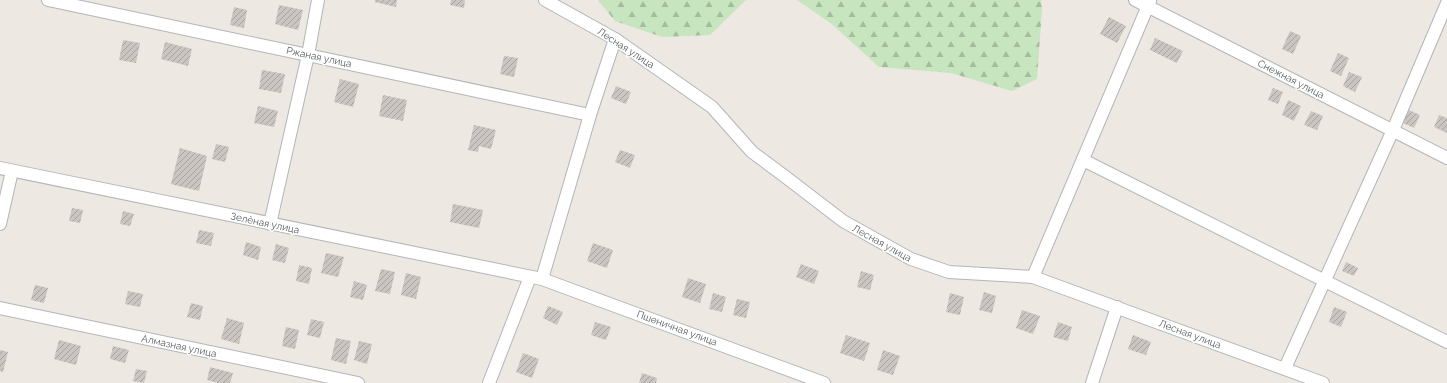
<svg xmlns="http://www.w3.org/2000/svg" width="1447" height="383" font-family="Raleway,sans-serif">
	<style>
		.forest { fill: url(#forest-firs) }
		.building { fill: url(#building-hatch) }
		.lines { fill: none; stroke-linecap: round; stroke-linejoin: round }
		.minor-casing { stroke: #b2b6b9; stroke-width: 14 }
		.minor { stroke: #fff; stroke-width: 12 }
		.labels { text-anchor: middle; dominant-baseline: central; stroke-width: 3; stroke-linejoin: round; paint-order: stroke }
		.street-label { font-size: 10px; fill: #5a6062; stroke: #fff }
	</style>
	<defs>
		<pattern id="forest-firs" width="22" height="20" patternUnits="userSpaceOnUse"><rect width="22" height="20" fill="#c7e5be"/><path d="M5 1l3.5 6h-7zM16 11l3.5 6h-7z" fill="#a5bd9e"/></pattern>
		<pattern id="building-hatch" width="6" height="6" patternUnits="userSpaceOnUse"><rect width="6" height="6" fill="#cac5c1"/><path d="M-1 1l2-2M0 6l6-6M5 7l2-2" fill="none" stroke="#a7a3a0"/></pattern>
	</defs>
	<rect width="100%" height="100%" fill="#ede8e1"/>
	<g class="forest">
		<polygon points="598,0 746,0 710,35 662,37 615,21"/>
		<polygon points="797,0 1041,0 1042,9 1037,79 1012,91 951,73 879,67 833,25"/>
	</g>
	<g class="building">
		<polygon points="375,0 397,0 396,7 375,2"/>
		<polygon points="451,0 465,0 464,8 450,5"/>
		<polygon points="279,5 303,10 298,30 275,24"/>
		<polygon points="234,7 247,10 244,28 230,25"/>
		<polygon points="1109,17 1126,26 1117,43 1100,34"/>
		<polygon points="1290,31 1301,36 1293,54 1282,49"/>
		<polygon points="1155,38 1183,51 1177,63 1150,50"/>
		<polygon points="123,40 140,43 136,63 119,60"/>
		<polygon points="165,42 192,49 188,66 161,59"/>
		<polygon points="1338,53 1349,58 1341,76 1330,71"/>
		<polygon points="504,56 518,58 514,77 500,74"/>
		<polygon points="262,70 285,74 281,93 259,89"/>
		<polygon points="1349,72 1362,77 1355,92 1343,86"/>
		<polygon points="340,79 359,84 353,107 334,102"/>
		<polygon points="616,86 631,92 626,104 611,98"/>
		<polygon points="1273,88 1283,92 1278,104 1268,100"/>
		<polygon points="383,95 407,100 403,121 379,116"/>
		<polygon points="1288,100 1301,106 1294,121 1282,115"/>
		<polygon points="258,106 278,111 274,127 254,123"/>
		<polygon points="1409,110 1420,115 1414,128 1403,123"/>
		<polygon points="1311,111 1323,116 1317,130 1304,125"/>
		<polygon points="1439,115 1447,118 1447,133 1434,127"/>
		<polygon points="474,125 496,130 491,149 479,146 478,152 468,150"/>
		<polygon points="216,144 229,147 225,162 212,159"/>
		<polygon points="180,148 207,156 199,191 171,184"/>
		<polygon points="620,150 635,155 630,168 615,162"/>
		<polygon points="453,204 483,210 479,228 450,222"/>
		<polygon points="72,208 83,210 80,223 69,221"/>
		<polygon points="123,211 134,214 130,226 120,224"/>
		<polygon points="199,230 214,233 211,246 196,243"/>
		<polygon points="246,242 261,247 258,260 243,255"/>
		<polygon points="593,243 613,250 607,268 587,261"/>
		<polygon points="276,244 289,248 285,263 272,260"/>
		<polygon points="326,253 344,257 338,277 321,273"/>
		<polygon points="1346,262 1358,268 1354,276 1342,271"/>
		<polygon points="801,264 819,271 814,284 796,277"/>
		<polygon points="299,265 312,268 309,284 296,281"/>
		<polygon points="381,269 395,272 390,294 375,291"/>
		<polygon points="861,271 874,275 870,290 857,287"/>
		<polygon points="406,273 421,277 416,299 401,295"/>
		<polygon points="688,278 706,284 700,303 682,297"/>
		<polygon points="354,281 367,285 363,300 350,297"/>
		<polygon points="35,285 48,288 44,303 31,300"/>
		<polygon points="128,291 143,294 140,307 125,304"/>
		<polygon points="984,292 996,296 992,313 979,310"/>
		<polygon points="713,293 726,297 722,312 709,309"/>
		<polygon points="950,293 964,297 960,315 946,312"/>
		<polygon points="737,299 750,302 746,318 733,315"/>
		<polygon points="191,303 203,306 200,320 187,317"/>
		<polygon points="548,306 563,312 557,325 543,318"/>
		<polygon points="1334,307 1347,312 1341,327 1329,322"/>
		<polygon points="1022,310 1040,316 1033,334 1016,328"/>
		<polygon points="227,318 244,323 239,344 221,339"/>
		<polygon points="311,319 324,322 320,338 307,335"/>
		<polygon points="595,322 611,327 606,340 591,335"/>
		<polygon points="1058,322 1072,327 1068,341 1053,337"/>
		<polygon points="286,327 299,330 295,349 282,346"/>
		<polygon points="846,335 870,343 864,361 840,353"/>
		<polygon points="1133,335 1151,342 1146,355 1128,349"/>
		<polygon points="336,338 351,341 346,364 331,360"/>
		<polygon points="59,340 81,346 76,365 54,359"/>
		<polygon points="359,341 372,344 367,364 354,360"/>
		<polygon points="113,346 129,350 125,363 110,359"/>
		<polygon points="0,350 8,352 3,372 0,371"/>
		<polygon points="883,350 900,356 893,375 877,370"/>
		<polygon points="523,353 539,359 532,378 516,372"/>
		<polygon points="210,367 233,373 230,383 218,383 207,380"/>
		<polygon points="136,369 147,371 144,383 133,381"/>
		<polygon points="642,373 657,378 656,383 639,383"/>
	</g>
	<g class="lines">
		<g class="minor-casing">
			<g id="minor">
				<polyline points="48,0 590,115"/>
				<polyline points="545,0 615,39 712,107 752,152 783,175 843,221 911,259 949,272 1033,277 1323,383"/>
				<polyline points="1135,0 1447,158"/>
				<polyline points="1083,160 1447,342"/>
				<polyline points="0,168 542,279 824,383"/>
				<polyline points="0,224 12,171"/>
				<polyline points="270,224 308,55 318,0"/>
				<polyline points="1033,277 1150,1"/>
				<polyline points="542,279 590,115 615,39"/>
				<polyline points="0,308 358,383"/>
				<polyline points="1285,368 1393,130 1447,3"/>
				<polyline points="489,383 530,277"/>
				<polyline points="1092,383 1117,307"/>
			</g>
		</g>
		<use href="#minor" class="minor"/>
	</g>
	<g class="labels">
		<g class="street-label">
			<text transform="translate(626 48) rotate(33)">Лесная улица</text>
			<text transform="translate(319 57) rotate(12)">Ржаная улица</text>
			<text transform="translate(1291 79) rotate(27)">Снежная улица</text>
			<text transform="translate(265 223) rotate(12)">Зелёная улица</text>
			<text transform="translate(882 243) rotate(29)">Лесная улица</text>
			<text transform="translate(677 328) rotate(20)">Пшеничная улица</text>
			<text transform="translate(1190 334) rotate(20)">Лесная улица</text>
			<text transform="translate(179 346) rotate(12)">Алмазная улица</text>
		</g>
	</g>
</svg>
